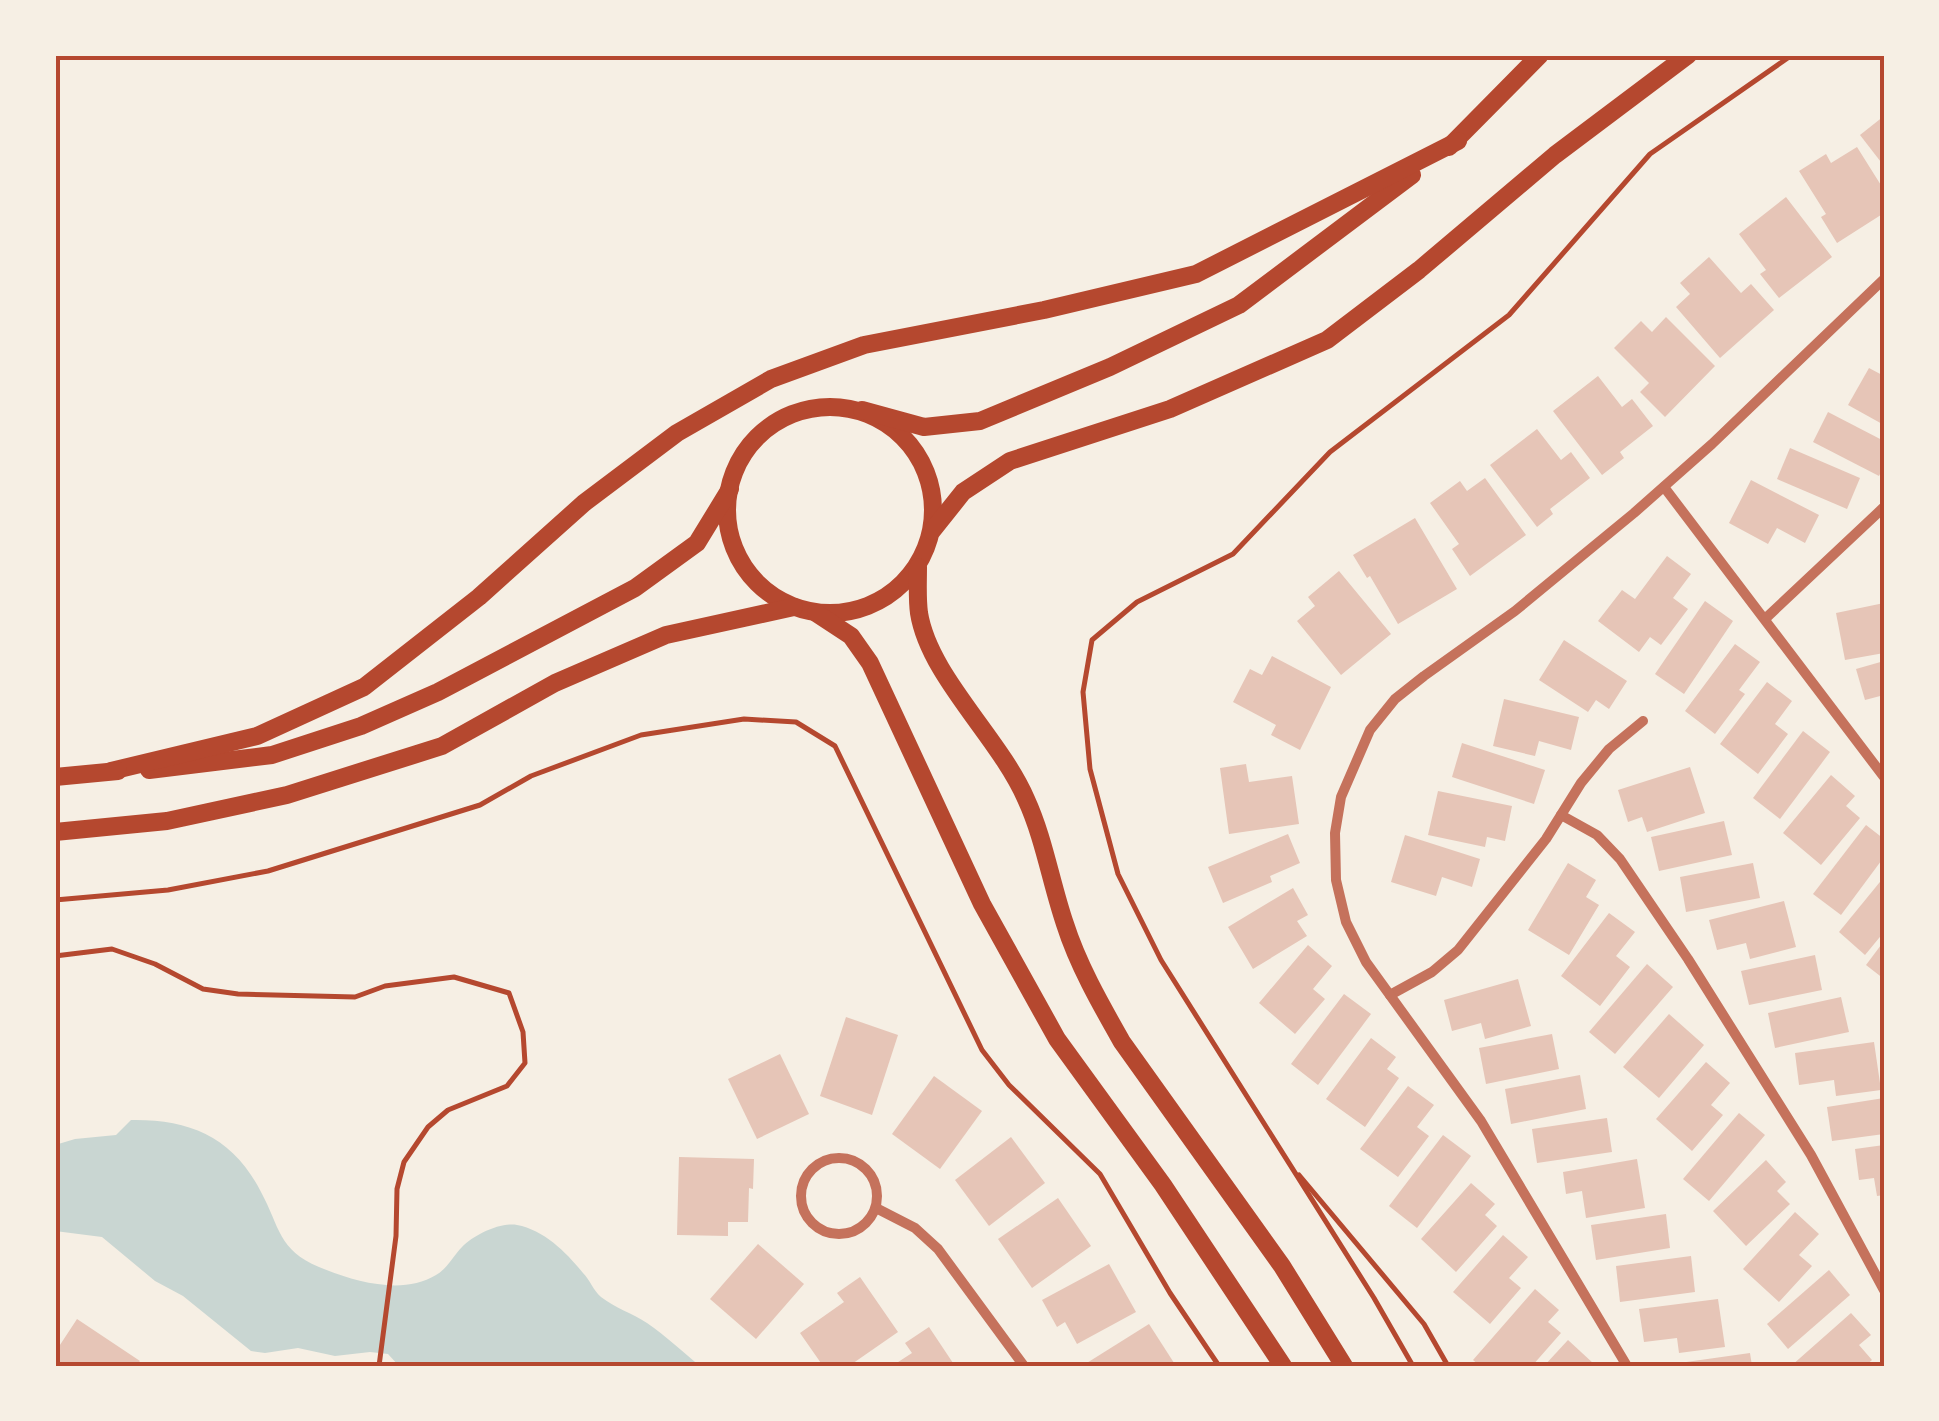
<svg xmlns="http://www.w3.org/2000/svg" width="1939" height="1421" font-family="'Golos Text',sans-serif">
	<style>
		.water { fill: #c9d6d2 }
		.building { fill: #e6c5b7 }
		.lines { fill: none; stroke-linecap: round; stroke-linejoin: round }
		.path { stroke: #b5482f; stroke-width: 5 }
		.minor { stroke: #c5725c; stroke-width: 10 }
		.secondary { stroke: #b5482f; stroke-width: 18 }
		.neatline { fill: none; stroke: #b5482f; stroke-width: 4 }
	</style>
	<rect width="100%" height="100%" fill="#f6efe4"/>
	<path class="water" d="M131,1120C190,1119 233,1137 261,1192C280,1227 278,1250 319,1267C353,1281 402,1296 436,1275C448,1268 453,1256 462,1247C474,1235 500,1222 517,1225C544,1230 566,1252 583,1273C590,1280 593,1290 601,1297C615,1308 632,1313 647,1323C666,1336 683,1352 700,1366H399L388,1354L370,1352L335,1356L298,1348L265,1353L251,1351L183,1296L155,1281L102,1237L55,1231V1145L75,1139L116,1135Z"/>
	<g class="building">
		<polygon points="1884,116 1884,166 1860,135"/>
		<polygon points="1857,147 1884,190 1884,213 1837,243 1821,217 1826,214 1799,171 1826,154 1831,163"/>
		<polygon points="1786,197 1832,257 1779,298 1760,274 1766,270 1739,234"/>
		<polygon points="1709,257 1741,293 1751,284 1774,310 1720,358 1676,307 1690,294 1680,283"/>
		<polygon points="1666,317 1715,366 1665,417 1640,392 1649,383 1614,348 1641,321 1652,332"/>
		<polygon points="1869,368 1884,376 1884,425 1848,405"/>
		<polygon points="1598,376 1622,407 1632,399 1653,426 1620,452 1624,458 1602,475 1553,411"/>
		<polygon points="1828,412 1884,441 1884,466 1879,476 1813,442"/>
		<polygon points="1537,429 1561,460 1571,452 1590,478 1550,509 1553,514 1537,527 1490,465"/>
		<polygon points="1790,448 1860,478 1847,509 1777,479"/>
		<polygon points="1485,478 1526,535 1470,576 1452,549 1459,544 1430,503 1460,481 1467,491"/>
		<polygon points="1751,480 1819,515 1805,543 1777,528 1768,544 1729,523"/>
		<polygon points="1415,518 1457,589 1398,624 1370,576 1367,578 1353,555"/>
		<polygon points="1667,556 1691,574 1673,598 1688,609 1661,645 1650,637 1639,652 1598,621 1622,590 1635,599"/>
		<polygon points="1339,571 1391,634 1341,675 1297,621 1315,606 1308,597"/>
		<polygon points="1705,601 1733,621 1684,694 1655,674"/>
		<polygon points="1884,603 1884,653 1845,660 1836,613"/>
		<polygon points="1564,640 1627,681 1609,709 1596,700 1588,712 1539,680"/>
		<polygon points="1735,644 1760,662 1739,690 1745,694 1715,734 1685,711"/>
		<polygon points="1272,656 1331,687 1300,750 1271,735 1276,725 1233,702 1250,669 1262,675"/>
		<polygon points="1884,661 1884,695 1865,700 1856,669"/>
		<polygon points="1767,682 1792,701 1775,724 1788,734 1758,774 1720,744"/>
		<polygon points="1504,699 1579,717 1571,750 1539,741 1535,756 1493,746"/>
		<polygon points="1803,731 1830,752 1780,819 1753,798"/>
		<polygon points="1462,743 1545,770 1534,804 1452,777"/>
		<polygon points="1246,764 1249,782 1292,776 1299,824 1229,834 1220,768"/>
		<polygon points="1690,767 1705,813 1647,832 1642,817 1628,822 1618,790"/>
		<polygon points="1831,775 1855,796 1846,806 1860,818 1821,865 1783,833"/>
		<polygon points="1438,791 1512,806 1505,841 1487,837 1485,847 1428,835"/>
		<polygon points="1724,821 1732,855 1659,871 1651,837"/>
		<polygon points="1866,825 1884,839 1884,857 1841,915 1813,894"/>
		<polygon points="1288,834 1300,863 1270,876 1272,882 1223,903 1208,867"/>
		<polygon points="1405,835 1480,859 1472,887 1442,877 1436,896 1391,882"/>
		<polygon points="1568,863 1596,880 1586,897 1599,905 1569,955 1528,930"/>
		<polygon points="1753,863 1760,898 1686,912 1680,877"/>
		<polygon points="1884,877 1884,932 1865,955 1839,932"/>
		<polygon points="1293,888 1308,915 1297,921 1307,936 1253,969 1228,927"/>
		<polygon points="1784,901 1796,947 1750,959 1746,943 1717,950 1709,920"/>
		<polygon points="1609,913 1635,932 1616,956 1630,967 1600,1006 1561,976"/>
		<polygon points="1884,941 1884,979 1866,965"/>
		<polygon points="1308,945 1332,966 1313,989 1325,999 1295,1034 1259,1003"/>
		<polygon points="1815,955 1822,990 1749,1005 1741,971"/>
		<polygon points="1647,964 1673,987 1615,1054 1589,1032"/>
		<polygon points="1518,979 1531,1026 1485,1039 1481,1023 1452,1031 1444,1000"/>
		<polygon points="1344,994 1371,1014 1318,1085 1291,1064"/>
		<polygon points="1841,997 1849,1032 1775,1048 1768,1013"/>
		<polygon points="1669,1014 1704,1045 1659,1098 1623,1067"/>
		<polygon points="846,1017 898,1035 872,1115 820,1096"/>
		<polygon points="1552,1034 1559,1069 1486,1084 1479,1048"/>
		<polygon points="1371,1038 1396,1057 1387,1069 1399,1078 1365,1127 1326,1099"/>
		<polygon points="1874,1042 1881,1090 1836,1096 1834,1080 1799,1085 1795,1053"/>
		<polygon points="780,1054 809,1114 757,1139 728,1079"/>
		<polygon points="1706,1062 1730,1083 1711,1105 1723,1115 1692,1151 1656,1119"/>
		<polygon points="1580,1075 1586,1109 1511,1124 1505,1089"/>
		<polygon points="934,1076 982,1111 940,1169 892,1134"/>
		<polygon points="1408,1086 1434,1105 1417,1127 1429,1136 1398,1177 1360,1149"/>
		<polygon points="1884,1098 1884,1134 1832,1141 1827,1107"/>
		<polygon points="1739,1113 1765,1135 1709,1201 1683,1179"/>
		<polygon points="1607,1118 1612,1152 1537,1163 1532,1129"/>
		<polygon points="1443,1135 1471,1156 1417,1228 1389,1206"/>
		<polygon points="1011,1137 1045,1183 989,1226 955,1180"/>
		<polygon points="1884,1145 1884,1195 1877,1196 1874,1178 1859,1180 1855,1149"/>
		<polygon points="679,1157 754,1159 753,1189 749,1188 748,1222 728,1222 728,1236 677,1235"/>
		<polygon points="1637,1159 1645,1208 1586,1218 1582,1191 1566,1194 1563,1172"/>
		<polygon points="1766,1160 1786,1182 1777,1191 1790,1204 1746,1246 1713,1211"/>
		<polygon points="1471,1183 1495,1204 1485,1215 1497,1226 1456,1272 1421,1239"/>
		<polygon points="1058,1198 1091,1246 1032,1288 998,1239"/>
		<polygon points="1795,1212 1819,1234 1799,1255 1812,1266 1779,1302 1743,1269"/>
		<polygon points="1666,1214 1670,1248 1596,1260 1591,1225"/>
		<polygon points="1503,1235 1528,1257 1509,1278 1521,1288 1490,1324 1453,1292"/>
		<polygon points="758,1244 804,1284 756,1339 710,1299"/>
		<polygon points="1691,1256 1695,1292 1620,1302 1616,1266"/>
		<polygon points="1109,1264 1136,1312 1077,1344 1065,1322 1057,1327 1042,1300"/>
		<polygon points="1829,1270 1850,1295 1788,1349 1767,1324"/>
		<polygon points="860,1277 898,1332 849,1366 823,1366 800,1333 844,1302 837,1293"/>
		<polygon points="1535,1289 1559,1310 1548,1322 1561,1333 1532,1366 1480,1366 1473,1360"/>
		<polygon points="1718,1299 1725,1347 1679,1353 1677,1338 1644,1342 1639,1309"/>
		<polygon points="1851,1313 1871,1335 1859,1345 1872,1360 1865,1366 1791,1366"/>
		<polygon points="77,1319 140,1361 136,1366 55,1366 55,1346 58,1348"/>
		<polygon points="1149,1324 1176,1366 1082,1366"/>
		<polygon points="929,1327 955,1366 892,1366 912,1353 905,1343"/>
		<polygon points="1568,1340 1594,1364 1591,1366 1544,1366"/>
		<polygon points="1750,1353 1752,1366 1672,1366 1672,1364"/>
	</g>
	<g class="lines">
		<g class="path">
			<polyline points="55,900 168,890 268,871 480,805 531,776 641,735 744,719 796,722 835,746 982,1050 1009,1085 1100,1174 1170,1293 1219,1366"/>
			<polyline points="55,956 112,949 155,964 203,989 238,994 355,997 385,986 454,977 509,993 523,1032 525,1063 507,1086 448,1110 428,1127 404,1162 397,1189 396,1236 379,1366"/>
			<polyline points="1299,1175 1424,1324 1448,1366"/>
			<polyline points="1413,1366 1374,1298 1161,960 1118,874 1090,769 1083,692 1092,640 1137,602 1233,554 1330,452 1509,315 1650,154 1792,55"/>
		</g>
		<g class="minor">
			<polyline points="1664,487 1884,777"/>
			<polyline points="1766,618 1884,507"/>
			<polyline points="1561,815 1597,835 1620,859 1688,959 1811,1155 1884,1290"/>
			<polyline points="1390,995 1432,972 1458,950 1546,839 1581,783 1609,749 1643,721"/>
			<circle cx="839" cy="1196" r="38"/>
			<polyline points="876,1208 915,1228 938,1249 1024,1366"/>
			<polyline points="1627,1366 1481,1121 1366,962 1346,922 1336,880 1335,833 1341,797 1370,730 1395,699 1424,676 1515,611 1634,513 1712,444 1884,279"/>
		</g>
		<g class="secondary">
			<polyline points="1449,147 1540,55"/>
			<circle cx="830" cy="510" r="103"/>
			<polyline points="862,410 924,427 980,421 1110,367 1239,305 1412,175"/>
			<polyline points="932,531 963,492 1010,461 1170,409 1327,340 1419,270 1555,155 1688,55"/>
			<path d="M918,567C918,582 917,598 919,613C929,676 999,737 1026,799C1044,838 1051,883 1065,924C1078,965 1101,1005 1122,1042L1282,1266L1344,1366"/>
			<polyline points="816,613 851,636 870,663 982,904 1057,1039 1163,1185 1283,1366"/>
			<polyline points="149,770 272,755 361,726 438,692 635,588 697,543 730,489"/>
			<polyline points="111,771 257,736 364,687 479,597 584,503 677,433 771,379 864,345 1044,310 1196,274 1458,141"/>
			<polyline points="55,777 118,771"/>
			<polyline points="55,832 167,821 287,795 442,746 555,683 666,635 794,607"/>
		</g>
	</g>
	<rect width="1939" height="1421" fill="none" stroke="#f6efe4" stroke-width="115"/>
	<rect x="58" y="58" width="1824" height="1306" class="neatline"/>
</svg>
